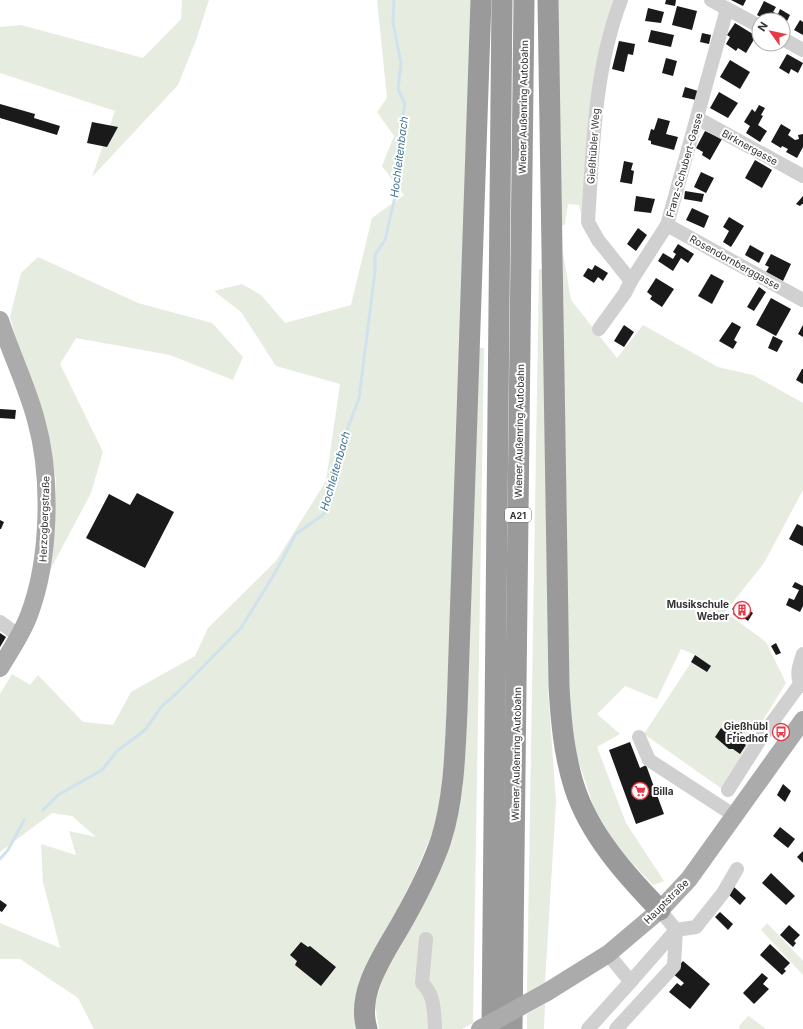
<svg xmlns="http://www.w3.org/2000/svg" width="803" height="1029" font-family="Inter,sans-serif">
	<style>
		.green { fill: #e6ecdf }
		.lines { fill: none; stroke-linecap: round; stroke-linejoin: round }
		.stream { stroke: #cfe2ee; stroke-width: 3 }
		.building { fill: #1a1a1a }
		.minor { stroke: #d0d0d0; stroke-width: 14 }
		.major { stroke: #ababab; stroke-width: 18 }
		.highway { stroke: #9a9a9a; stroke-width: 21 }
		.major-bridge { stroke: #ababab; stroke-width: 18 }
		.labels { text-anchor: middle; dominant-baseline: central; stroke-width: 4; stroke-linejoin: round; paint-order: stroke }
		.shield { fill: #fff; stroke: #707070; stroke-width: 1 }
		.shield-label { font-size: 9px; font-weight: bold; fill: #333 }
		.street-label { font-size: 10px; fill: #333; stroke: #fff }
		.poi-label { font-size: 10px; font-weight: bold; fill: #333; stroke: #fff; text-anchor: end }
		.water-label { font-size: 11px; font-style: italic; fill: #3f7597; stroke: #fff }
	</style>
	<rect width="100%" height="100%" fill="#fff"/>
	<g class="green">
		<polygon points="182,0 209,0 196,40 178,85 92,177 115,111 0,73 0,27 21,25 143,58 181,19"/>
		<polygon points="377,0 473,0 460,384 445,751 438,819 415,874 370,964 361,1029 94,1029 78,998 20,959 0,959 0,923 60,948 43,882 41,844 76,855 69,831 96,837 72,816 52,813 0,852 0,694 12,674 30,685 38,675 83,722 113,725 131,692 195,656 208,628 276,561 326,481 340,384 276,366 241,312 214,291 242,284 261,295 285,323 351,305 372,218 404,195 382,166 394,136 377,112 387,98"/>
		<polygon points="554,0 615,0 596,65 584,228 579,205 568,204 565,224 559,227"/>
		<polygon points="563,253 571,300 617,358 643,325 718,367 753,375 803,403 803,490 764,563 725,612 766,642 786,683 752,738 756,741 725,791 644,734 696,655 681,649 657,699 625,686 597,714 620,734 597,747 626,823 664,881 653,885 618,848 594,808 577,757 566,677"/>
		<polygon points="38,257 138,303 212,323 243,357 233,380 170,355 76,338 60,364 103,452 91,493 50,570 56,479 10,317 21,273"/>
		<polygon points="539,269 547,270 548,691 556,801 545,983 527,993"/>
		<polygon points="474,347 484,348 473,1023 462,1029 379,1029 375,1005 384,974 452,842 463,786"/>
		<polygon points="767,923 803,961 803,975 761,930"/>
		<polygon points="545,1004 544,1029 527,1029 527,1014"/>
		<polygon points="748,1016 750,1017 766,1029 740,1029 739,1026"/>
	</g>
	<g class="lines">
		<g class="stream">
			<polyline points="43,810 58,795 102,770 117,751 145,730 162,706 176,694 241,628 275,573 296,534 324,514 337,457 359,398 375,272 375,255 385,240 398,184 397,157 405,104 398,89 401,63 393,23 394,0"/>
			<polyline points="0,859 8,850 24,820"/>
		</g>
	</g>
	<g class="building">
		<polygon points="666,0 676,0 675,6 665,4"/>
		<polygon points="731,0 746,0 743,6"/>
		<polygon points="764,1 776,7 773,12 778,14 780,9 790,15 783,29 783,20 766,20 757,15"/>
		<polygon points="677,6 697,11 692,30 672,25"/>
		<polygon points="648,8 664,12 661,23 645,21"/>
		<polygon points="800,20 803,22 803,35 794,30"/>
		<polygon points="735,23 756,36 746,53 738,48 736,51 726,44 730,37 727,35"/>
		<polygon points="651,30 674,35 671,47 648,42"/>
		<polygon points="702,33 711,35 709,44 700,42"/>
		<polygon points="619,41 635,44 633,55 628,54 624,72 612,69"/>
		<polygon points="787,54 803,63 798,73 791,69 789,74 779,68"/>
		<polygon points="666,58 677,61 673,76 662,73"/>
		<polygon points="730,60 750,72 740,89 720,77"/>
		<polygon points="685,87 698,91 696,100 682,97"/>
		<polygon points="719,92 738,103 728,118 710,108"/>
		<polygon points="0,104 35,114 34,118 60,126 57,135 0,118"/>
		<polygon points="759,105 765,108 761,115 763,116 758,125 767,131 760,142 746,133 750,126 744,122 752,109 755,112"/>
		<polygon points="658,118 670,121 666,134 678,137 674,150 651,144 651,141 648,140 651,129 654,130"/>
		<polygon points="92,122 118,127 107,147 87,143"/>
		<polygon points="781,124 791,130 788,135 795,140 799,139 798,135 803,134 803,147 797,158 786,152 788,149 782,146 781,148 771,142"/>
		<polygon points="705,131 722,139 710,160 702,155 703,152 696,148"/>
		<polygon points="755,160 772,170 762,188 745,178"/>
		<polygon points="624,161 633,163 631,170 634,171 632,184 620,182"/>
		<polygon points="701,172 714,178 706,193 694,187"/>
		<polygon points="685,191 704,194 702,202 684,199"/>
		<polygon points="636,196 655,199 651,213 634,211"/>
		<polygon points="803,196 803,204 802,204 800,206 796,204"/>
		<polygon points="692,208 709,216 704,228 686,220"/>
		<polygon points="729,217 744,226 731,247 723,242 729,231 723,227"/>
		<polygon points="638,228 647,235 636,251 627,244"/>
		<polygon points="678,244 694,254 688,263 681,258 673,271 658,261 663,253 673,259 676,254 673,252"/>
		<polygon points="750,245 764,253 759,263 745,255"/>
		<polygon points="771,254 791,264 783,281 766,272 769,267 765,265"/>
		<polygon points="595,265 608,273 603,281 598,277 594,283 583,276 588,268 592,270"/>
		<polygon points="711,274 724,281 712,304 698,296"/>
		<polygon points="656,278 674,289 662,307 650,299 652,296 647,292"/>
		<polygon points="759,287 766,292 754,311 747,307"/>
		<polygon points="771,298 791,309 776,336 756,325"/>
		<polygon points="732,322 741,327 734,340 737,342 733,349 719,341"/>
		<polygon points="624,325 634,332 624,347 614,341"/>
		<polygon points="803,325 803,337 798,334"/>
		<polygon points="773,336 783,341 777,352 768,348"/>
		<polygon points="802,369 803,369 803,384 796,380"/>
		<polygon points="0,409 16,410 15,419 0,418"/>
		<polygon points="137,493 174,512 145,568 86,538 109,494 130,505"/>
		<polygon points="0,520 4,522 1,529 0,529"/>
		<polygon points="797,524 803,527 803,546 789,539"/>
		<polygon points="795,582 803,586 803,606 800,612 786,605 789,598 794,600 799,590 792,587"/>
		<polygon points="738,602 753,613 748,621 741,616 739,619 733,614 735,611 732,609"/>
		<polygon points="0,633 6,637 0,647"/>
		<polygon points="776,643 781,653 776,655 771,646"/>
		<polygon points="695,655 711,666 707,672 691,662"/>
		<polygon points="731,725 735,725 740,729 742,732 737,739 746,745 740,754 733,749 729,749 715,737 721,728 727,732"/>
		<polygon points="630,742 640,768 646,765 664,814 636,824 609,750"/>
		<polygon points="783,784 791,791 785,802 777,795"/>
		<polygon points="780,827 795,839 788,848 773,836"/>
		<polygon points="803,851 803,863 797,857"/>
		<polygon points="771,873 795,896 786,905 762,883"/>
		<polygon points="734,887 746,898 740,905 728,894"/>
		<polygon points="0,900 7,905 2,912 0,911"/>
		<polygon points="720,912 733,924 728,930 715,917"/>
		<polygon points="789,925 800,935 794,941 796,943 793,947 780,935"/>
		<polygon points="301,942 308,947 310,946 336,967 321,986 295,965 297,961 290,955"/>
		<polygon points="770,944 790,963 784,969 786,971 782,975 760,955"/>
		<polygon points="683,961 710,984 690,1009 669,992 677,983 681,986 684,983 672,973"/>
		<polygon points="762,973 768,978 763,984 769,989 754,1004 743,993"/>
	</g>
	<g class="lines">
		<g class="minor">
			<path d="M621,0C594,71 593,147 588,222L598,240L631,281"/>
			<polyline points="711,0 759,26"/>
			<polyline points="783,39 803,50"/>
			<polyline points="697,118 803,176"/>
			<polyline points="667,225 803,300"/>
			<polyline points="599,329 625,293 631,281 667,225 727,9"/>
			<polyline points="0,622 19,636"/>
			<path d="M803,654C800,663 794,678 803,686"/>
			<polyline points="639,737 649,760 735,816"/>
			<polyline points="728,790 763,735 800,684"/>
			<path d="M426,939L422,983C435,995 434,1012 435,1029"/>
			<polyline points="608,954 626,976 633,979 676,930 660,910"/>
			<polyline points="588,1029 633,979"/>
			<polyline points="616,1029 674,966 676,930 696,927 723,893 737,869"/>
		</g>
		<g class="major">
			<path d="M0,320C11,354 27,386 36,420C52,477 50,560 29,615C22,634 10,651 0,668"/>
			<polyline points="547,992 608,954 660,910 689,879 803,720"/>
		</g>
		<g class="highway">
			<path d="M548,0L559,687C561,721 564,754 574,786C589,834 626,875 660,910"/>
			<path d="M367,1029C355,990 388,949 405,917C419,892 432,866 441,840C454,798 455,754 457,711L481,0"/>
			<polyline points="492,1029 502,0"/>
			<polyline points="512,1029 524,0"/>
		</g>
		<polyline class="major-bridge" points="480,1029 547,992"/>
	</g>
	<defs>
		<g id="building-ring" transform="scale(0.9)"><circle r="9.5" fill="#fff" stroke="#e63946" stroke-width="1.5"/><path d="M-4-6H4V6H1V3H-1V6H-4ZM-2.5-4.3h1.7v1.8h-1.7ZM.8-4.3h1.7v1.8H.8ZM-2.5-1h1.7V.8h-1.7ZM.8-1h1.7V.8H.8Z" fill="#e63946"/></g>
		<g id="bus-ring" transform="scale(0.9)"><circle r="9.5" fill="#fff" stroke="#e63946" stroke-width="1.5"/><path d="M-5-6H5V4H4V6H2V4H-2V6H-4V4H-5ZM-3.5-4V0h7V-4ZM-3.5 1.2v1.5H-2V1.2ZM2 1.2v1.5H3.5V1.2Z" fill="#e63946"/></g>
		<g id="supermarket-ring" transform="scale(0.9)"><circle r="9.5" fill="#fff" stroke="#e63946" stroke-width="1.5"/><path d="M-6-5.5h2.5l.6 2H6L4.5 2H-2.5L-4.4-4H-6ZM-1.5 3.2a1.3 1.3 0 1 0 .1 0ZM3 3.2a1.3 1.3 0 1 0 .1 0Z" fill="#e63946"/></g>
	</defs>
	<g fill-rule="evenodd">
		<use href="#building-ring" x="742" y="610"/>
		<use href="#bus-ring" x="781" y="732"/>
		<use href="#supermarket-ring" x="640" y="791"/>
	</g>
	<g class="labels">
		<rect class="shield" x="505" y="508" width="26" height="14" rx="3"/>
		<g class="shield-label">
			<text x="518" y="515">A21</text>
		</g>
		<g class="street-label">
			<text transform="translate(523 107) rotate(-89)">Wiener Außenring Autobahn</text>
			<text transform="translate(593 146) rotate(-86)">Gießhübler Weg</text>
			<text transform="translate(750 147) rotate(29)">Birknergasse</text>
			<text transform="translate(684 165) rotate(-74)">Franz-Schubert-Gasse</text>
			<text transform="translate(735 262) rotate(29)">Rosendornberggasse</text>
			<text transform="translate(519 431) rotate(-89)">Wiener Außenring Autobahn</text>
			<text transform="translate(44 519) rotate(-88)">Herzogbergstraße</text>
			<text transform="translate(516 754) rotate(-89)">Wiener Außenring Autobahn</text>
			<text transform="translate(666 901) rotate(-45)">Hauptstraße</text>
		</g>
		<g class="poi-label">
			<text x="729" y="604">Musikschule<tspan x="729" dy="12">Weber</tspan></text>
			<text x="768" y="726">Gießhübl<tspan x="768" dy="12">Friedhof</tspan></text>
			<text x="653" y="791" text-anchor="start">Billa</text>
		</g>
		<g class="water-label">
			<text transform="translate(399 157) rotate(-83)">Hochleitenbach</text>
			<text transform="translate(335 471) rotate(-74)">Hochleitenbach</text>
		</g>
	</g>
	<g transform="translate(771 32) rotate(303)"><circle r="19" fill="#ffffff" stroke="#adadad"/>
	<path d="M0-3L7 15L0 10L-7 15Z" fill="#e63946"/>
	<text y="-6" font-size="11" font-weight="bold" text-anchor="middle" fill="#333333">N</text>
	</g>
</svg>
